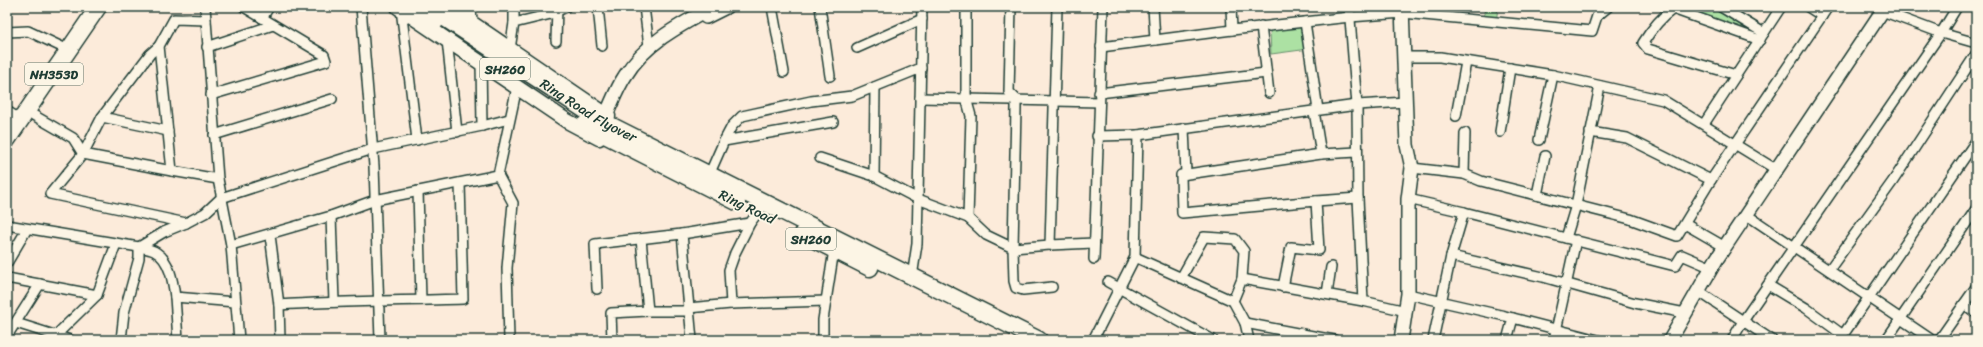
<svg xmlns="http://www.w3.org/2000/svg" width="1983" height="347" font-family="Sriracha,sans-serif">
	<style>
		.green { fill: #ace1a3; stroke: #668f6c }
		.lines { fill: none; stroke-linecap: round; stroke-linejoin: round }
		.street-casing { stroke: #1f3d34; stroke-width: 12 }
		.secondary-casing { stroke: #1f3d34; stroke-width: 16 }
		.primary-casing { stroke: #1f3d34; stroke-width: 17 }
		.highway-casing { stroke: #1f3d34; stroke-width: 19 }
		.street { stroke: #fcf5e5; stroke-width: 9 }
		.secondary { stroke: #fcf5e5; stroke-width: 13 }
		.primary { stroke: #fcf5e5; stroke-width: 14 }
		.highway { stroke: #fcf5e5; stroke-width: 16 }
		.labels { text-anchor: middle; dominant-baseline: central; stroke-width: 4; stroke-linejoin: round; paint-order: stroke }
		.shield { fill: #fcf5e5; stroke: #617469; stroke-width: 1 }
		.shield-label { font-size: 13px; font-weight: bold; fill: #1f3d34 }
		.street-label { font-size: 14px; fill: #1f3d34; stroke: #fcf5e5 }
	</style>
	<rect width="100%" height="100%" fill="#fcebda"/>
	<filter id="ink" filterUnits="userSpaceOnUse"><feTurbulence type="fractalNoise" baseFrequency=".025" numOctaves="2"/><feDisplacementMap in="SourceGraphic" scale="8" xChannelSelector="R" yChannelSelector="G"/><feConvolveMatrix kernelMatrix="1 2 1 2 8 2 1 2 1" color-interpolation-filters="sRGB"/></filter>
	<g filter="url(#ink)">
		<g class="green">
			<polygon points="1485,7 1498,7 1496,23 1483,21"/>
			<polygon points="1661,7 1711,7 1747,27 1748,31 1673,9 1664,11"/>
			<polygon points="1300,27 1309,49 1271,54 1270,31"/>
		</g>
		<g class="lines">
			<g class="street-casing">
				<g id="street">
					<polyline points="205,7 218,179 231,245 239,340"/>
					<polyline points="361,7 374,166 380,340"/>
					<polyline points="471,7 472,23"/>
					<polyline points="514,7 514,23"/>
					<polyline points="598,7 602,46"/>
					<polyline points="644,7 649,46"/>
					<polyline points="772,7 784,72"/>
					<polyline points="820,7 830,76"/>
					<polyline points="1011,7 1009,92 1016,99 1016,108 1013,248 1014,281 1016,288 1023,290 1052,287"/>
					<polyline points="1057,7 1050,245 1094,243"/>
					<polyline points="1231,7 1232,30 1350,17 1403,13 1592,31 1597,16 1608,7"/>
					<polyline points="1349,7 1357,105 1358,198 1363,301 1406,311"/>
					<polyline points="1721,7 1764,33"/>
					<polyline points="1808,7 1822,16"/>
					<polyline points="401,9 417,140"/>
					<polyline points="1882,11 1941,33 1976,43"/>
					<polyline points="262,18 269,7"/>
					<polyline points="206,20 174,19 159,46 172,171 218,179"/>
					<polyline points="1305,22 1318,110"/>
					<polyline points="1261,26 1269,93"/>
					<polyline points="7,32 28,31 64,48"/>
					<polyline points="447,40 457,132"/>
					<polyline points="1155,40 1232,30"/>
					<polyline points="556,41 557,7"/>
					<polyline points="159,46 150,54 102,117 83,154 50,194 186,223 205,213 221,198 373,149 482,126 481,63"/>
					<polyline points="207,47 273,25"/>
					<polyline points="1101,47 1155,40 1153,7"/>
					<polyline points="857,48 922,19"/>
					<polyline points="510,49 514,23 551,14 566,7"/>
					<polyline points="1404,57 1440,57 1553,75 1663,100 1777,170"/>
					<path d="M1736,75L1648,49L1643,43C1651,30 1660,18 1673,9L1760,40"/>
					<polyline points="1099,93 1266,73"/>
					<polyline points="211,95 326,61 324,55 244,7"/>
					<polyline points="920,98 1099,102"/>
					<polyline points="7,111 15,116"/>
					<polyline points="28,112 73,138 83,154 172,171"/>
					<polyline points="1456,116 1466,62"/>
					<polyline points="102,117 168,131"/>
					<polyline points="1704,124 1781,7"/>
					<polyline points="482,126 509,119"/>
					<polyline points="1184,128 1186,174"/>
					<polyline points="1500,132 1510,68"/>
					<polyline points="1590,132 1627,138 1711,180"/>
					<polyline points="214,135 332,99"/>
					<polyline points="1097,136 1138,135"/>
					<polyline points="1539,140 1553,75"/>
					<polyline points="724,141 732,126 742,116 811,101 852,96 921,68"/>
					<polyline points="1321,154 1357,152"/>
					<polyline points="820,158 874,176 918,199 968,218 971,116 966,98 966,7"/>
					<polyline points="1412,168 1464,174 1481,181 1630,219 1677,236 1711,180 1828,7"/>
					<polyline points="1464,174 1465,133"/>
					<polyline points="498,175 517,87"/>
					<polyline points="709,175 724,141 833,122"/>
					<polyline points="874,176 875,87"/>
					<polyline points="418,191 421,300"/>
					<polyline points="1537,195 1545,156"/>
					<polyline points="1408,199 1464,212 1451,256 1543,277 1635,303 1685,313"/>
					<polyline points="1316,201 1358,198"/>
					<polyline points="1464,212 1675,266 1682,255 1712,268"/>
					<polyline points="1747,215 1932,340"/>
					<polyline points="331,216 334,302"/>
					<polyline points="968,218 986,235 1013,248 1050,245"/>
					<polyline points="1685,224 1725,247"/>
					<path d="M7,225L139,247C143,248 150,249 154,251C170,259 173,282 175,297L235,302"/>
					<polyline points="270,235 279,305 280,340"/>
					<polyline points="1566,238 1576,205 1600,86"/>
					<polyline points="641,239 648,311 688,311"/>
					<polyline points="231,245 331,216 375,200 498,175 513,203 507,268 509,340"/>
					<polyline points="1135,257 1233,301 1245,323 1249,340"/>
					<polyline points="1094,259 1103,7"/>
					<polyline points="7,263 27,229"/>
					<polyline points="1829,270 1893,181 1976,54"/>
					<polyline points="912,277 917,244 922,7"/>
					<polyline points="7,278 97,295"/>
					<polyline points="1181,278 1204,237 1235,239 1244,251 1242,279"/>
					<polyline points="1108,282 1213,340"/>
					<polyline points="1768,285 1806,308 1843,335 1976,141"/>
					<polyline points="1283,287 1291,247 1319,250 1316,201 1182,213 1181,175 1321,154 1314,111"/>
					<polyline points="597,289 595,244 682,234"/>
					<polyline points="1698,291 1743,321 1732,340"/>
					<polyline points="1327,294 1331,267"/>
					<polyline points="1408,294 1505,316 1598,340"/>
					<polyline points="175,297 178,340"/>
					<polyline points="1233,301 1242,279 1363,301"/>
					<polyline points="731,304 729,270 735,253 750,223"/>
					<polyline points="1964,304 1976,313"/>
					<path d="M279,305C340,301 402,301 463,299L460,183"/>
					<polyline points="688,308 731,304 826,301"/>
					<polyline points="16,323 70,340"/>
					<polyline points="1245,323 1334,340"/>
					<polyline points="7,336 40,284"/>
					<polyline points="51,340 97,295 116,244"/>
					<polyline points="121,340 124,313 139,258 139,247 164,232 186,223"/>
					<polyline points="612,340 611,313 648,311"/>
					<polyline points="692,340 682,234 750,223 765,203"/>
					<polyline points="823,340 823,320 834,250"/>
					<polyline points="1093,340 1135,257 1138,135 1357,105 1406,102"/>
					<polyline points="1433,340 1451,256"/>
					<polyline points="1507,340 1513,318"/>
					<polyline points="1554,340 1576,240"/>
					<polyline points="1772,340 1743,321 1941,33 1957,7"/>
					<polyline points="1886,340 1976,209"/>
					<polyline points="1939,340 1976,287"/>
				</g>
			</g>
			<g class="secondary-casing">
				<g id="secondary">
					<polyline points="706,17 726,7"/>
					<path d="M606,115C612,102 617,88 625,76C645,43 680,25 713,7"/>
					<polyline points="1401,340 1408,294 1408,199 1412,168 1407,145 1402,7"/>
					<polyline points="1670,340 1716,260 1885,7"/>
				</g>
			</g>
			<g class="primary-casing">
				<g id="primary">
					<polyline points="398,7 567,121 599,138"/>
					<polyline points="448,7 608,116"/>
				</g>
			</g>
			<g class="highway-casing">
				<g id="highway">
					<polyline points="413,7 435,22"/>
					<path id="s1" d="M428,7L600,120L1039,340"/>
					<polyline points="586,123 607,136 737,202"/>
					<polyline points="7,140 98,7"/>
					<polyline points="803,234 870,268"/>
				</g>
			</g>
			<use href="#street" class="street"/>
			<use href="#secondary" class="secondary"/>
			<use href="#primary" class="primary"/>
			<use href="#highway" class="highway"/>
		</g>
	</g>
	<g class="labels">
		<g class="shield">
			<rect x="480" y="58" width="50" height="22" rx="3"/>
			<rect x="25" y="63" width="58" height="22" rx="3"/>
			<rect x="786" y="228" width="50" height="22" rx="3"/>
		</g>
		<g class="shield-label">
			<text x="505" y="69">SH260</text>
			<text x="54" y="74">NH353D</text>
			<text x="811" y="239">SH260</text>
		</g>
		<g class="street-label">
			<text stroke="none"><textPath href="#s1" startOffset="191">Ring Road Flyover</textPath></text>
			<text transform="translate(747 207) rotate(26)">Ring Road</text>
		</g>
	</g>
	<rect width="1983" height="347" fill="none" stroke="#fcf5e5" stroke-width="24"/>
	<rect x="12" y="12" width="1959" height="323" fill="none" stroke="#1f3d34" stroke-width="1.5" filter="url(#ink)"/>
</svg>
